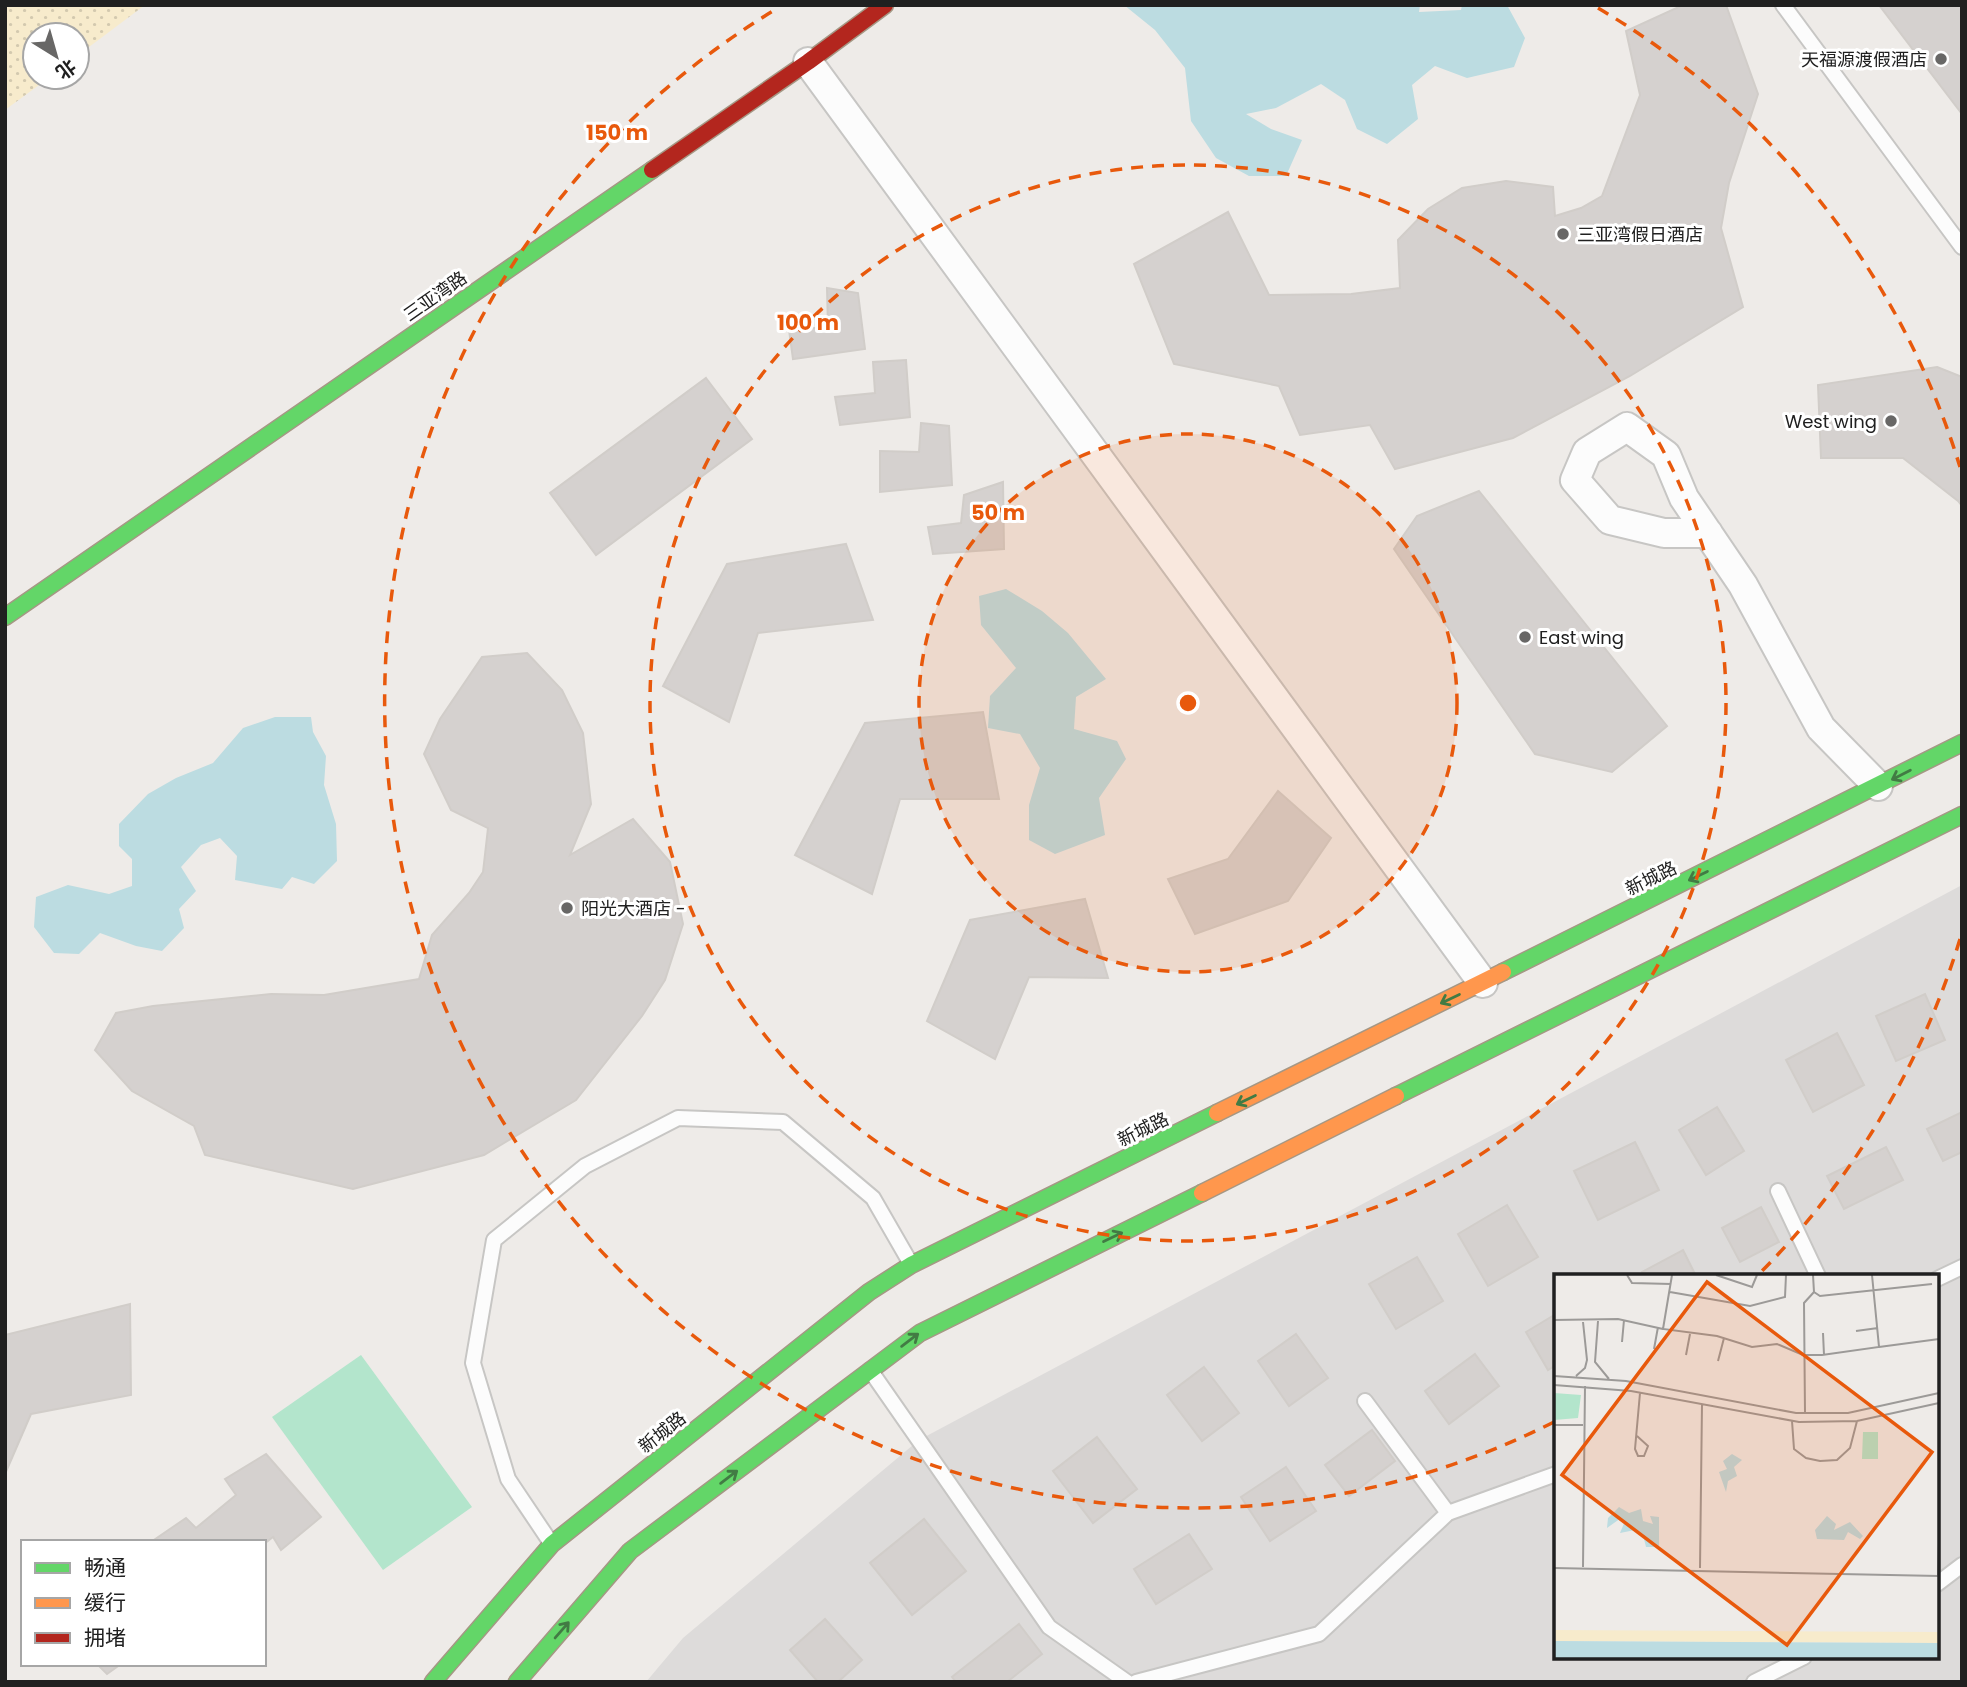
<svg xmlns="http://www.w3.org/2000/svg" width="1967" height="1687" font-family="Poppins,'Noto Sans SC',sans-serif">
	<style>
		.residential { fill: #dddbda; fill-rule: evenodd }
		.sand { fill: url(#sand-dots) }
		.pitch { fill: #b3e5cc }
		.water { fill: #bcdce1 }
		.building { fill: #d5d1cf; stroke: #d1cdc9; stroke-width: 2 }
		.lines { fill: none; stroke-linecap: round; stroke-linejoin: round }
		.lane-casing { stroke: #c7c6c4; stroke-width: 18 }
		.street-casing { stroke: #c7c6c4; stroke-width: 32 }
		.fast-casing { stroke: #a59784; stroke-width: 19 }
		.slow-casing { stroke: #a59784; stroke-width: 19 }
		.jam-casing { stroke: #a59784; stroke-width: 19 }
		.lane { stroke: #fcfcfc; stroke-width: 14 }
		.street { stroke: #fcfcfc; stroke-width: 28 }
		.fast { stroke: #63d668; stroke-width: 16 }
		.slow { stroke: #ff974d; stroke-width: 16 }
		.jam { stroke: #b3261e; stroke-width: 16 }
		.oneway { stroke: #427b44 }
		.ring { fill: none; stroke: #e8590c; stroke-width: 3.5; stroke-dasharray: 12 9 }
		.poi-dot { fill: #686766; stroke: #fff; stroke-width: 2.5 }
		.labels { text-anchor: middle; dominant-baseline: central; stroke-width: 6; stroke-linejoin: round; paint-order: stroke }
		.poi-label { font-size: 18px; fill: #202020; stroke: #fff; text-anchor: start }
		.street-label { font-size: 18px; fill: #202020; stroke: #fff }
		.inset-road { fill: none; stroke: #9c9a98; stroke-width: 2 }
		.view { fill: #e8590c; fill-opacity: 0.15; stroke: #e8590c; stroke-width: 3.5 }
		.inset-edge { fill: none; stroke: #202020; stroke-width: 3.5 }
		.centre { fill: #e8590c; stroke: #fff; stroke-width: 3.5 }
		.ring-label { font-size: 21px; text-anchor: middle; font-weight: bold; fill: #e8590c; stroke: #fff; stroke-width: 6; stroke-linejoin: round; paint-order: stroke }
	</style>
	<defs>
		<pattern id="sand-dots" width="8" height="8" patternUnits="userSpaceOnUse" patternTransform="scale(1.75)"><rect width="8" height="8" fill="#f7ebcc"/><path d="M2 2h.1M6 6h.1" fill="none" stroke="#d3c9af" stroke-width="1.8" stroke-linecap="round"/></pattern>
	</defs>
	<rect width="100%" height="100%" fill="#eeebe8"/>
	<path class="residential" d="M1962,885V1682H646L683,1638L919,1440ZM1556,1276H1937V1657H1556Z"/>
	<polygon class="sand" points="5,5 145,5 77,56 77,35 35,35 35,77 50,77 5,110"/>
	<polygon class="pitch" points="361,1355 472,1507 383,1570 272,1417"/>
	<g class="water">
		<polygon points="1124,5 1420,5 1419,12 1461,10 1462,5 1507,5 1525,38 1514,67 1467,78 1435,66 1412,85 1418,119 1387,144 1357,129 1345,100 1321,84 1276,108 1246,114 1271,129 1302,140 1286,176 1249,176 1216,158 1191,121 1185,68 1155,30"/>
		<polygon points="1006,589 1042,611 1068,633 1106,679 1076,697 1074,729 1117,741 1126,759 1099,798 1105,835 1055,854 1029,840 1029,805 1040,768 1020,734 988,728 990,696 1016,668 981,625 979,596"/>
		<polygon points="275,717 311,717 313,732 326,756 324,785 336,824 337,861 314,884 292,877 282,889 235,880 237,856 220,838 201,845 181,867 196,891 179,909 184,928 162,951 136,946 100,933 79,954 54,953 34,927 36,897 68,885 109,894 132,886 132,859 119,846 119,824 148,794 176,778 213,763 243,728"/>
	</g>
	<g class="building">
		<polygon points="1683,5 1726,5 1758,94 1729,183 1721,228 1743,307 1630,376 1513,438 1395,469 1370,425 1300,435 1279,386 1174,364 1134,264 1228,212 1269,295 1351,294 1400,288 1398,240 1428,209 1462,188 1506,181 1553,187 1555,216 1581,208 1602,196 1640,95 1626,31"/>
		<polygon points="1879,5 1962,5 1962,114"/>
		<polygon points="827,288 858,293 865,349 793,359 789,330 828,327"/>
		<polygon points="906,360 910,417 840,425 835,397 875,393 873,362"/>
		<polygon points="1937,367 1962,377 1962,506 1958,501 1903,458 1821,458 1818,385"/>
		<polygon points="706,378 752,439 596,555 550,493"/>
		<polygon points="921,423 949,426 952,485 880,492 880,451 919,452"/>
		<polygon points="1003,482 1004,549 933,554 928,527 961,523 964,495"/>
		<polygon points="1479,491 1667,726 1612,772 1535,754 1394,549 1417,516"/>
		<polygon points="846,544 873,620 758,633 729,722 663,686 727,564"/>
		<polygon points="527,653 562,690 583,733 591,804 570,855 633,819 670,862 683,924 665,980 642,1016 576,1100 484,1155 353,1189 205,1155 194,1126 132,1091 95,1050 116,1013 153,1006 271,994 324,995 419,979 432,935 469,893 483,872 488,828 451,810 424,754 440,719 482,657"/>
		<polygon points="983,712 999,799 900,799 872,894 795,855 865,723"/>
		<polygon points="1278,791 1331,838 1288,901 1195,934 1168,879 1228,859"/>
		<polygon points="1085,899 1108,978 1029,977 995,1059 927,1021 970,920"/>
		<polygon points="1925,994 1945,1040 1896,1061 1876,1016"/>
		<polygon points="1837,1033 1864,1085 1813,1112 1786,1060"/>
		<polygon points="1717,1107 1744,1151 1706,1175 1679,1130"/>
		<polygon points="1962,1112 1962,1152 1943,1161 1927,1129"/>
		<polygon points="1635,1142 1659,1190 1598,1220 1574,1171"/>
		<polygon points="1886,1147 1903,1180 1844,1209 1827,1176"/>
		<polygon points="1507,1205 1538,1257 1488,1286 1458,1234"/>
		<polygon points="1761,1207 1779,1242 1740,1262 1722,1228"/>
		<polygon points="1683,1250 1696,1276 1643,1276 1642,1272"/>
		<polygon points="1417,1257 1443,1301 1396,1329 1369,1284"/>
		<polygon points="130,1304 131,1395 31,1414 5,1474 5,1335"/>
		<polygon points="1556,1314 1556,1365 1548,1370 1526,1332"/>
		<polygon points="1296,1334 1328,1378 1289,1406 1258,1361"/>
		<polygon points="1475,1354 1499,1386 1449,1424 1425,1391"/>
		<polygon points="1204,1367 1239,1413 1202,1441 1167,1395"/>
		<polygon points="1372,1430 1395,1461 1349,1496 1325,1465"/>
		<polygon points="1097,1437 1137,1489 1093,1523 1053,1471"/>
		<polygon points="266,1454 321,1517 281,1550 273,1537 264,1544 264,1542 151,1542 186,1518 196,1528 236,1495 225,1479"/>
		<polygon points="1286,1467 1316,1511 1270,1541 1241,1497"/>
		<polygon points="924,1519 966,1571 912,1615 870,1563"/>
		<polygon points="1189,1534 1212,1569 1156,1604 1134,1569"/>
		<polygon points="825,1619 862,1660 838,1682 818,1682 790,1650"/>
		<polygon points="1019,1624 1042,1654 1007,1682 956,1682 952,1677"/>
		<polygon points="97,1664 121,1664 107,1674"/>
	</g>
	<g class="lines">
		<g class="lane-casing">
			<g id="lane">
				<polyline points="1783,5 1962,247"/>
				<polyline points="1778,1191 1818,1276"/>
				<polyline points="1937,1279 1962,1267"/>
				<polyline points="870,1370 1049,1627 1127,1682"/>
				<polyline points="1365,1401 1448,1513"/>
				<polyline points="551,1543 508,1479 473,1363 494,1240 585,1166 678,1118 783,1122 873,1198 911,1264"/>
				<polyline points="1937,1584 1962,1565"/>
				<polyline points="1136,1682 1319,1634 1448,1513 1556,1474"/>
				<polyline points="1754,1682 1804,1657"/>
			</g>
		</g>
		<g class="street-casing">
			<g id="street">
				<polyline points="808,62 1483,983"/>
				<polyline points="1708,533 1664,533 1610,520 1575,480 1587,452 1627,427 1666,455 1684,498 1743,585 1821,728 1878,786"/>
			</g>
		</g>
		<g class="fast-casing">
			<g id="fast">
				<polyline points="5,617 652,170"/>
				<polyline points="1503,972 1962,743"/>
				<polyline points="1396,1096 1962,815"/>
				<polyline points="433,1682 552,1544 869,1292 911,1265 1217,1113"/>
				<polyline points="517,1682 630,1551 920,1333 1202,1193"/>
			</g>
		</g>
		<g class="slow-casing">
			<g id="slow">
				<polyline points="1217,1113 1503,972"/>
				<polyline points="1202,1193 1396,1096"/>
			</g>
		</g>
		<g class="jam-casing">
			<polyline id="jam" points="652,170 808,62 885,5"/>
		</g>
		<use href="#lane" class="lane"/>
		<use href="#street" class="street"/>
		<use href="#fast" class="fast"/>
		<use href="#slow" class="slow"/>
		<use href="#jam" class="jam"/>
	</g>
	<defs><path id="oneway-shaft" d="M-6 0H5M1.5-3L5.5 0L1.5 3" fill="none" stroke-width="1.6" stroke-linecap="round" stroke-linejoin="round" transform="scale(1.75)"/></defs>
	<g class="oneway">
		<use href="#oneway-shaft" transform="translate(1901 775) rotate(153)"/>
		<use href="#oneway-shaft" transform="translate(1698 876) rotate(154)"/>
		<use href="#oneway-shaft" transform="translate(1450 999) rotate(154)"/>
		<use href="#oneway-shaft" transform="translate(1246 1100) rotate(154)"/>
		<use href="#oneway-shaft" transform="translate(1113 1237) rotate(-26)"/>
		<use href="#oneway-shaft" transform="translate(910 1340) rotate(-37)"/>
		<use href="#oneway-shaft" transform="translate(729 1477) rotate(-37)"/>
		<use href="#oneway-shaft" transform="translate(562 1630) rotate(-49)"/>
	</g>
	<circle cx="1188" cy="703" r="269" fill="#e8590c" fill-opacity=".12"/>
	<g class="ring">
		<circle cx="1188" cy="703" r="269"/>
		<circle cx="1188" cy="703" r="538"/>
		<path d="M1960 939A807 807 0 0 1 1759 1274M1554 1422A807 807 0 0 1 778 8M1598 8A807 807 0 0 1 1960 467"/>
	</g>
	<g class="poi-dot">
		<circle cx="1941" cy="59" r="7"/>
		<circle cx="1563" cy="234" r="7"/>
		<circle cx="1891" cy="421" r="7"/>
		<circle cx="1525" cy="637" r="7"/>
		<circle cx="567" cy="908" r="7"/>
	</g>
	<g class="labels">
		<g class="poi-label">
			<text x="1927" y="59" text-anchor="end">天福源渡假酒店</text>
			<text x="1577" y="234">三亚湾假日酒店</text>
			<text x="1877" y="421" text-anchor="end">West wing</text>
			<text x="1539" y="637">East wing</text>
			<text x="581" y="908">阳光大酒店 -</text>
		</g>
		<g class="street-label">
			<text transform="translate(435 296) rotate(-35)">三亚湾路</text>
			<text transform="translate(1651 878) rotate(-26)">新城路</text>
			<text transform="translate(1143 1129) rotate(-26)">新城路</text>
			<text transform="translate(662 1432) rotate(-38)">新城路</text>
		</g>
	</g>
	<g transform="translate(1554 1274)">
		<rect width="385" height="385" fill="#eeebe8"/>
		<path d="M0,356L385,358V369L0,367Z" fill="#f7ebcc"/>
		<path d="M0,119L27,121L24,144L0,146ZM309,158H324V185H308Z" fill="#b3e5cc"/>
		<path d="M178,180L188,186L180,193L183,202L174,207L172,218L165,198L173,195L169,187ZM65,233L75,239L87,235L89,247L99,250L96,242L105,243V273H92L89,261L81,256L66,259L71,247L67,244L53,254L54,244ZM273,242L282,250L280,256L296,248L309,262L306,265L294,258L290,266L263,265L261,256ZM0,367L385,369V384H0Z" fill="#bcdce1"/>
		<path class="inset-road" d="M73,1L78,9L117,10M118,1L109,55L163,62L198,73L223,70L249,81H268L325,73L318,1M162,1L198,13L203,1M259,1L260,18L266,22L378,10M116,18L196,32L231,23L232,1M0,46L64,45L109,55M44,47L41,88L55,105M302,57L324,54M269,59L270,81M68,68L70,46M325,73L385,65M100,75L104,53M132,81L136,60M164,87L170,64M0,102L72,107L242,139H294L385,119M22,102L31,94L33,86L29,48M0,111L77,117L245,148L303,147L385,129M251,139L250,29L260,18M238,147L240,175L252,184L266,187L283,186L296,174L303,147M0,151H29M83,162L94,172L90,182H84L81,175L86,119M29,293L31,112M0,294L385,302M146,294L148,130M384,302L385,269"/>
		<path class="view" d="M153,8L378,178L233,371L8,201Z"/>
		<rect width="385" height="385" class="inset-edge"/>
	</g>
	<circle cx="1188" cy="703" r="10" class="centre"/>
	<g class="ring-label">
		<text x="617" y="140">150 m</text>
		<text x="808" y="330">100 m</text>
		<text x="998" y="520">50 m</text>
	</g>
	<rect width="1967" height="1687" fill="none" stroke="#202020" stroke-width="14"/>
	<rect x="21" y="1540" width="245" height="126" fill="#ffffff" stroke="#a6a6a6" stroke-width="2"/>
	<rect x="35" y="1563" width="35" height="10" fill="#63d668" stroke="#a6a6a6" stroke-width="2"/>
	<text x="84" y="1575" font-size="21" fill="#202020">畅通</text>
	<rect x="35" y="1598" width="35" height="10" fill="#ff974d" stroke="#a6a6a6" stroke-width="2"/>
	<text x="84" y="1610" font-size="21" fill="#202020">缓行</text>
	<rect x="35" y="1633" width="35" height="10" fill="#b3261e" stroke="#a6a6a6" stroke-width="2"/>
	<text x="84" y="1645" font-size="21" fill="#202020">拥堵</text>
	<g transform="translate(56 56) rotate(143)"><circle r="33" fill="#ffffff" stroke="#a6a6a6" stroke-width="2"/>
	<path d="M0-5L12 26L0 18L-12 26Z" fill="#686766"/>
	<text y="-10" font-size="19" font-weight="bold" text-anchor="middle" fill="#202020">北</text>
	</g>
</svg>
